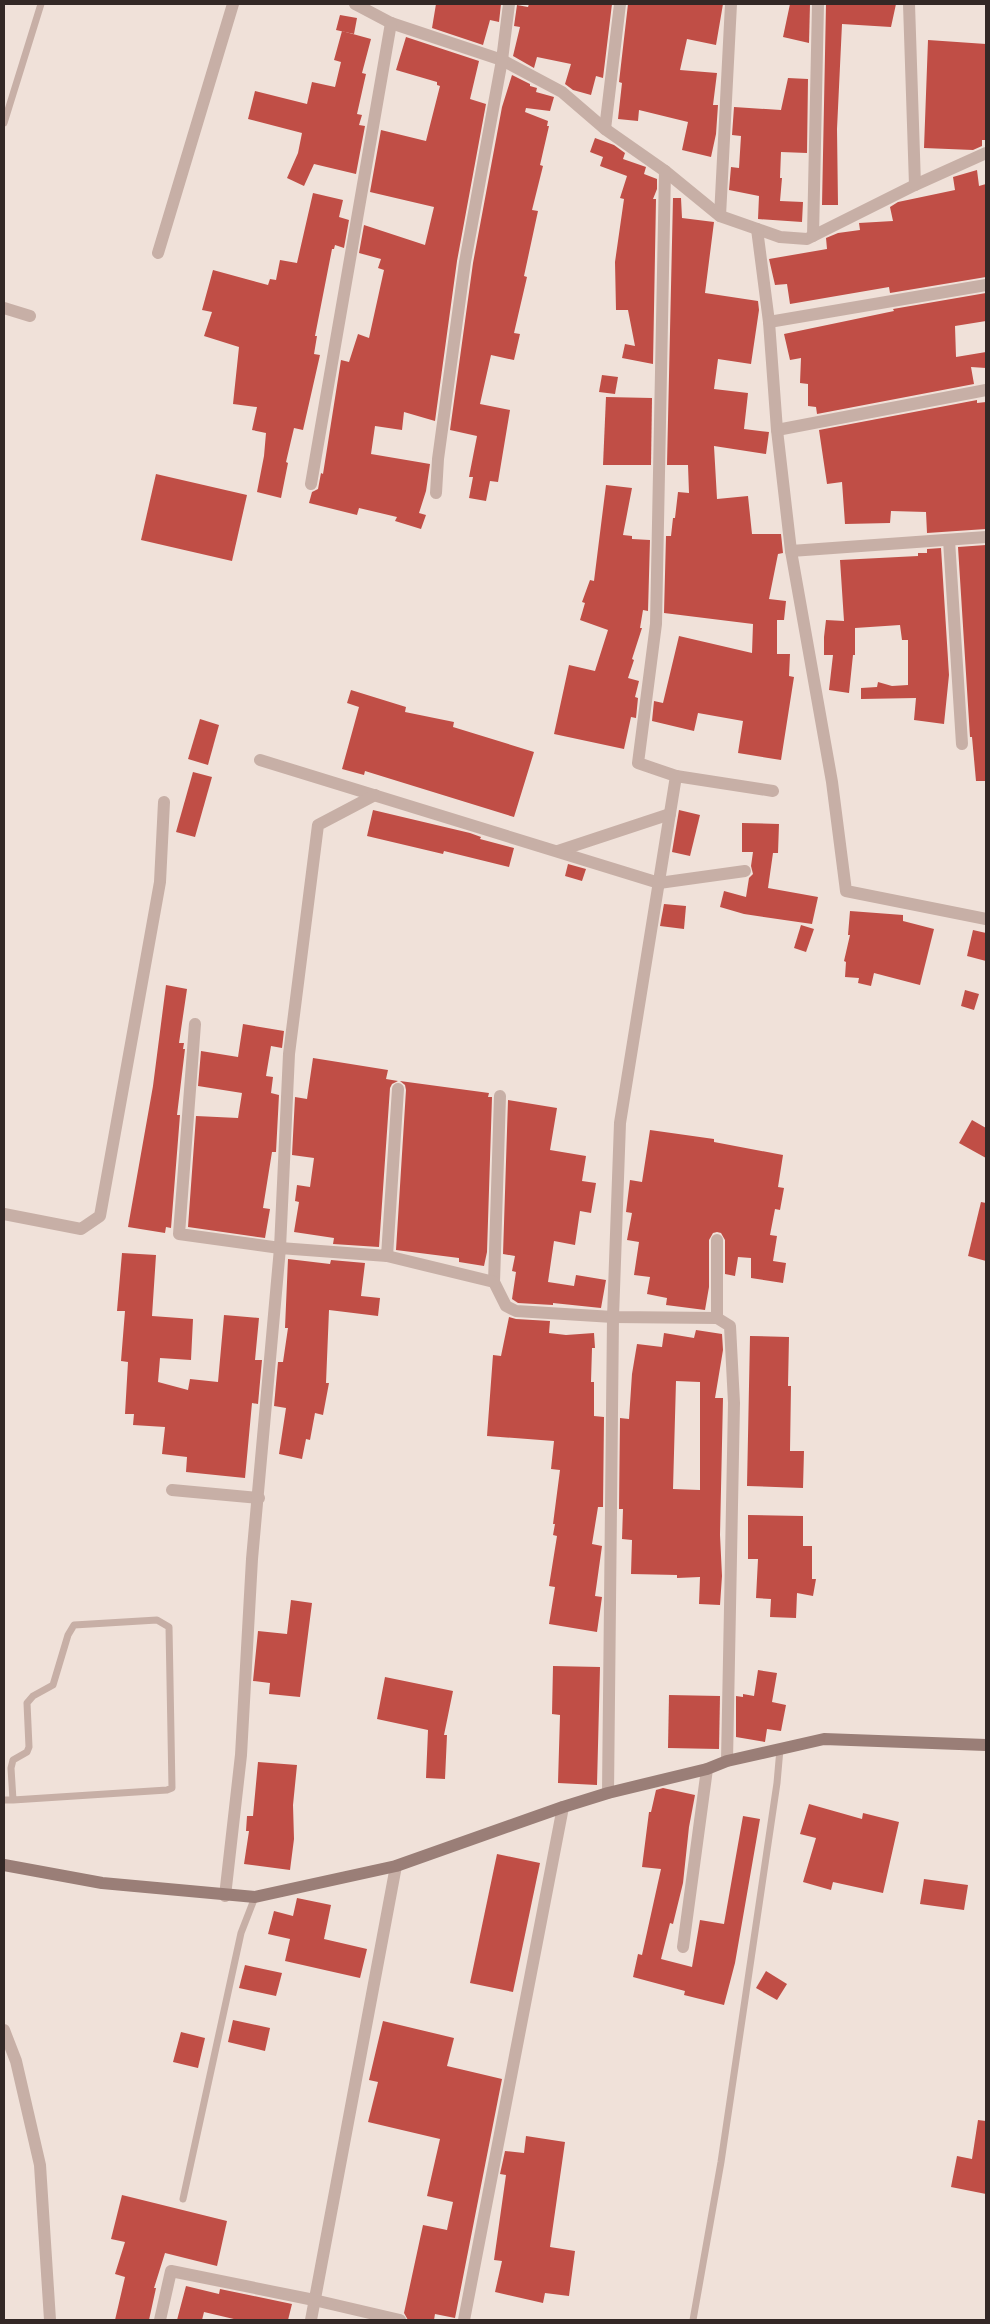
<svg xmlns="http://www.w3.org/2000/svg" width="990" height="2324" font-family="'Asap Condensed',sans-serif">
	<style>
		.building { fill: #c04e46; fill-rule: evenodd }
		.lines { fill: none; stroke-linecap: round; stroke-linejoin: round }
		.lane { stroke: #c7afa6; stroke-width: 7 }
		.street { stroke: #c7afa6; stroke-width: 12 }
		.secondary { stroke: #9a7e77; stroke-width: 12 }
	</style>
	<rect width="100%" height="100%" fill="#f0e1d9"/>
	<g class="building">
		<polygon points="436,4 501,4 499,22 490,20 483,45 432,28"/>
		<polygon points="529,4 612,4 603,78 596,76 591,95 573,90 565,84 571,64 537,57 534,68 513,56 520,27 514,26 517,5 528,7"/>
		<polygon points="628,4 723,4 716,45 687,39 680,70 717,73 713,105 718,105 716,134 711,157 682,150 688,122 639,110 638,121 618,119 622,83 619,82"/>
		<polygon points="790,4 810,4 809,43 783,37"/>
		<polygon points="826,4 896,4 891,27 842,24 837,129 838,205 822,205"/>
		<polygon points="340,15 357,18 354,34 336,30"/>
		<polygon points="342,31 371,39 362,73 366,74 357,114 362,115 359,125 365,126 356,174 314,164 304,186 287,178 298,153 302,133 248,119 255,91 307,104 312,82 335,87 341,62 334,60"/>
		<polygon points="406,37 479,61 470,99 486,104 457,261 435,421 404,412 402,430 375,426 371,454 430,464 426,491 419,513 426,515 421,529 395,521 397,517 359,508 357,515 309,503 312,492 318,489 321,473 323,474 341,360 349,362 358,334 369,338 384,270 378,268 381,259 359,253 364,225 425,245 434,207 370,192 381,130 426,141 440,86 437,85 437,82 396,70"/>
		<polygon points="928,40 986,44 986,140 982,140 982,146 973,150 924,148"/>
		<polygon points="512,75 530,84 530,86 537,88 536,92 554,97 550,111 526,108 525,112 548,121 547,126 549,126 540,165 543,166 532,210 538,211 524,276 527,277 514,333 520,334 514,360 491,355 480,404 510,410 498,482 490,481 486,501 469,498 473,477 469,477 477,436 450,430 473,263 502,107"/>
		<polygon points="788,78 808,79 807,153 781,152 780,178 782,178 780,201 803,202 802,222 758,219 759,196 729,190 731,167 739,168 741,136 732,135 734,107 781,110"/>
		<polygon points="595,138 614,145 625,153 623,159 646,167 644,174 657,179 657,189 653,199 656,199 653,364 622,358 625,344 635,346 628,310 616,310 615,262 624,199 620,198 627,176 600,166 603,157 590,152"/>
		<polygon points="977,170 979,186 986,184 986,277 890,293 889,287 790,304 787,284 775,285 769,259 827,249 826,238 838,233 860,230 859,223 893,221 890,207 898,202 955,190 953,177"/>
		<polygon points="313,193 343,200 339,217 349,220 344,248 335,245 334,249 332,249 315,336 317,336 314,354 320,355 303,430 294,428 286,462 288,463 281,498 257,492 264,456 266,433 252,430 257,407 233,404 239,347 204,336 212,312 202,310 213,270 268,285 270,279 276,280 280,260 297,263"/>
		<polygon points="673,198 681,198 682,218 714,222 705,293 758,301 759,310 751,364 718,359 714,389 748,393 744,429 769,432 766,454 714,446 717,499 748,496 752,534 781,534 783,553 778,554 769,599 786,601 784,620 777,620 777,654 790,654 789,676 794,677 781,760 738,753 743,721 698,713 694,731 652,721 654,701 663,703 679,636 752,653 753,624 664,613 666,536 671,536 673,518 675,518 678,492 689,493 688,465 667,465"/>
		<polygon points="986,293 986,321 955,326 956,357 986,352 986,368 971,367 974,384 817,414 816,407 808,406 808,384 800,383 801,358 790,360 784,334 894,311 893,309"/>
		<polygon points="602,375 618,377 615,394 599,392"/>
		<polygon points="606,397 652,398 651,465 603,465"/>
		<polygon points="977,400 977,403 986,402 986,529 927,533 926,512 891,511 890,523 845,524 842,482 827,484 819,430"/>
		<polygon points="156,474 247,495 232,561 141,540"/>
		<polygon points="606,485 632,488 623,535 632,536 632,539 650,540 648,611 643,610 640,628 642,628 632,659 634,660 628,678 639,681 635,697 638,698 636,718 631,717 624,749 554,734 569,665 595,671 608,630 580,620 585,603 582,602 590,580 594,581"/>
		<polygon points="986,545 986,781 976,781 972,737 970,737 958,547"/>
		<polygon points="941,548 949,675 944,724 914,720 916,698 861,699 861,688 877,687 878,682 892,686 908,685 908,640 902,640 900,625 855,628 855,655 853,655 849,693 829,690 833,655 824,655 824,637 826,620 844,621 840,560 918,556 918,553 927,553 927,549"/>
		<polygon points="351,690 406,707 405,712 454,722 453,727 534,752 514,817 365,771 364,775 342,769 359,707 347,703"/>
		<polygon points="200,719 219,725 208,765 188,759"/>
		<polygon points="193,772 212,777 195,837 176,832"/>
		<polygon points="373,810 470,833 481,837 480,839 514,848 509,867 444,851 443,854 367,836"/>
		<polygon points="679,810 700,815 690,856 672,852"/>
		<polygon points="742,823 779,824 778,853 773,853 768,888 818,897 812,924 744,914 720,907 724,891 746,897 749,878 753,874 751,866 753,852 742,852"/>
		<polygon points="568,864 586,869 582,881 565,876"/>
		<polygon points="664,904 686,906 684,929 660,926"/>
		<polygon points="850,911 903,915 903,921 934,929 920,985 874,973 871,986 858,983 859,978 845,977 846,962 844,961 850,935 848,935"/>
		<polygon points="801,925 814,929 806,952 794,948"/>
		<polygon points="973,930 986,933 986,961 967,956"/>
		<polygon points="166,985 187,989 179,1043 184,1043 183,1049 185,1049 177,1115 180,1115 171,1228 166,1227 165,1233 128,1227 153,1086"/>
		<polygon points="965,990 979,994 974,1010 961,1006"/>
		<polygon points="243,1024 284,1031 282,1048 271,1046 266,1076 273,1077 271,1093 279,1095 276,1152 272,1152 263,1208 270,1209 265,1238 188,1227 196,1116 238,1118 242,1093 198,1086 201,1051 238,1057"/>
		<polygon points="313,1058 388,1070 386,1079 398,1081 392,1084 390,1088 379,1247 333,1244 334,1238 294,1232 299,1202 295,1201 297,1185 310,1187 314,1158 292,1155 295,1097 307,1099"/>
		<polygon points="400,1081 489,1093 488,1097 492,1097 487,1252 484,1266 459,1262 459,1258 396,1250 406,1090 405,1085"/>
		<polygon points="508,1100 557,1108 550,1150 586,1156 582,1181 596,1183 591,1213 580,1211 575,1245 554,1241 548,1282 574,1286 576,1275 606,1280 601,1308 553,1303 553,1305 518,1303 512,1299 516,1272 512,1271 515,1256 503,1254"/>
		<polygon points="972,1120 986,1128 986,1158 959,1143"/>
		<polygon points="650,1130 714,1139 714,1142 783,1155 778,1187 784,1188 780,1210 775,1209 770,1235 777,1236 773,1261 786,1263 783,1283 751,1278 751,1258 738,1257 735,1276 725,1274 725,1240 721,1233 717,1232 713,1233 709,1240 709,1287 705,1310 666,1305 667,1298 647,1294 650,1277 634,1275 639,1242 627,1240 632,1213 626,1212 630,1180 642,1182"/>
		<polygon points="981,1202 986,1203 986,1261 968,1256"/>
		<polygon points="122,1253 156,1255 152,1316 193,1319 191,1360 160,1358 158,1382 188,1390 190,1379 218,1382 224,1315 259,1318 255,1360 262,1360 258,1404 252,1403 245,1478 186,1472 187,1457 162,1454 165,1427 133,1425 134,1414 125,1414 128,1362 121,1361 125,1311 117,1311"/>
		<polygon points="288,1259 330,1264 331,1260 365,1263 361,1296 380,1298 378,1316 329,1310 326,1383 329,1383 323,1415 315,1413 310,1440 306,1439 302,1459 279,1454 286,1408 274,1406 278,1362 283,1362 288,1328 285,1328"/>
		<polygon points="509,1317 516,1319 550,1321 549,1333 566,1335 594,1333 595,1348 592,1348 591,1382 594,1382 594,1416 604,1417 603,1507 598,1507 592,1544 602,1546 595,1596 602,1597 597,1632 549,1624 555,1587 549,1586 557,1536 553,1535 555,1524 553,1524 560,1470 551,1469 554,1441 487,1436 493,1355 501,1356"/>
		<path d="M696,1330L722,1334L723,1350L715,1398H723L720,1535L722,1576L720,1605L699,1604L700,1577L677,1578V1575L631,1574L632,1540L622,1539L623,1509H619L620,1418L629,1419L632,1374L637,1344L662,1347L664,1333L694,1338ZM676,1381L700,1382V1490L673,1489Z"/>
		<polygon points="750,1336 789,1337 788,1386 791,1386 790,1451 804,1451 803,1488 747,1486"/>
		<polygon points="748,1515 803,1516 803,1546 812,1546 812,1579 816,1579 813,1596 797,1593 796,1618 770,1617 771,1599 756,1598 758,1559 748,1559"/>
		<polygon points="291,1600 312,1603 300,1697 269,1694 270,1683 253,1681 258,1631 287,1634"/>
		<polygon points="553,1666 600,1667 597,1785 558,1783 560,1715 552,1714"/>
		<polygon points="758,1670 777,1673 772,1702 786,1705 781,1731 767,1729 765,1742 736,1737 736,1696 743,1697 743,1694 754,1696"/>
		<polygon points="385,1677 453,1691 444,1735 447,1735 445,1779 426,1778 428,1730 377,1719"/>
		<polygon points="669,1695 720,1696 719,1749 668,1748"/>
		<polygon points="258,1762 297,1765 293,1805 294,1839 290,1870 244,1864 249,1831 246,1831 247,1816 253,1816"/>
		<polygon points="663,1788 695,1795 689,1827 683,1883 673,1924 670,1923 661,1959 692,1967 700,1920 724,1924 743,1816 760,1819 735,1963 724,2005 684,1995 685,1991 633,1977 638,1954 642,1955 661,1869 642,1867 649,1812 651,1812 656,1790"/>
		<polygon points="809,1804 862,1819 863,1813 899,1822 883,1893 833,1882 831,1890 803,1882 816,1838 800,1834"/>
		<polygon points="497,1854 540,1863 513,1992 470,1983"/>
		<polygon points="924,1879 968,1885 964,1910 920,1904"/>
		<polygon points="297,1898 331,1905 324,1939 367,1949 360,1978 285,1961 290,1939 268,1934 274,1911 293,1916"/>
		<polygon points="245,1965 282,1973 276,1996 239,1988"/>
		<polygon points="766,1971 787,1984 777,2000 756,1988"/>
		<polygon points="233,2020 270,2028 265,2051 228,2042"/>
		<polygon points="383,2021 454,2038 447,2066 502,2079 455,2318 435,2314 434,2320 408,2320 404,2313 423,2225 447,2230 453,2202 427,2196 440,2139 368,2122 378,2082 369,2080"/>
		<polygon points="181,2032 205,2038 198,2068 173,2062"/>
		<polygon points="978,2120 986,2121 986,2194 951,2187 957,2156 972,2159"/>
		<polygon points="526,2136 565,2142 550,2247 575,2251 569,2296 545,2293 543,2303 495,2292 502,2261 494,2260 506,2175 500,2174 505,2151 524,2153"/>
		<polygon points="122,2195 227,2221 217,2266 165,2253 154,2288 156,2288 149,2320 115,2320 125,2277 115,2274 125,2242 111,2239"/>
		<polygon points="186,2286 219,2294 220,2289 292,2304 288,2320 238,2320 204,2312 202,2320 177,2320"/>
	</g>
	<g class="lines">
		<g class="lane">
			<polyline points="4,123 41,4"/>
			<polyline points="4,1800 13,1800 167,1790 172,1788 169,1627 157,1620 74,1625 68,1635 53,1685 33,1696 27,1703 29,1747 27,1752 13,1760 11,1768 13,1800"/>
			<polyline points="183,2199 241,1933 255,1897"/>
			<polyline points="693,2320 721,2162 777,1783 780,1749"/>
		</g>
		<g class="street">
			<polyline points="355,4 391,23 502,60 562,92 605,129 665,171 720,216 780,237 807,239 915,185 986,153"/>
			<polyline points="909,4 915,185"/>
			<polyline points="605,129 620,4"/>
			<polyline points="720,216 731,4"/>
			<polyline points="757,229 769,322 777,430 791,551 832,782 846,891 986,919"/>
			<polyline points="813,236 818,4"/>
			<polyline points="158,253 233,4"/>
			<polyline points="4,308 30,316"/>
			<polyline points="769,322 986,285"/>
			<polyline points="777,430 986,390"/>
			<polyline points="311,484 391,23"/>
			<polyline points="436,493 438,459 465,262 502,60 509,4"/>
			<polyline points="949,540 962,744"/>
			<polyline points="791,551 986,537"/>
			<polyline points="260,760 659,883 745,871"/>
			<polyline points="676,776 773,791"/>
			<polyline points="558,851 670,814"/>
			<polyline points="195,1024 179,1234 280,1248 289,1054 318,825 375,795"/>
			<polyline points="500,1096 494,1282 506,1306 516,1311 613,1317 717,1318 730,1326 734,1403 727,1761"/>
			<polyline points="4,1214 81,1229 100,1216 160,882 164,802"/>
			<polyline points="387,1256 494,1282"/>
			<polyline points="717,1318 717,1240"/>
			<polyline points="172,1490 259,1498"/>
			<polyline points="608,1793 613,1317 620,1123 676,776 638,763 656,624 665,171"/>
			<polyline points="225,1896 241,1755 252,1559 280,1248 387,1256 398,1089"/>
			<polyline points="683,1947 707,1769"/>
			<polyline points="4,2030 16,2061 40,2165 50,2320"/>
			<polyline points="160,2320 171,2271 314,2300 400,2320"/>
			<polyline points="311,2320 396,1866"/>
			<polyline points="464,2320 563,1807"/>
		</g>
		<polyline class="secondary" points="4,1865 102,1883 255,1897 396,1866 563,1807 608,1793 707,1769 727,1761 824,1739 986,1745"/>
	</g>
	<rect width="990" height="2324" fill="none" stroke="#332826" stroke-width="10"/>
</svg>
